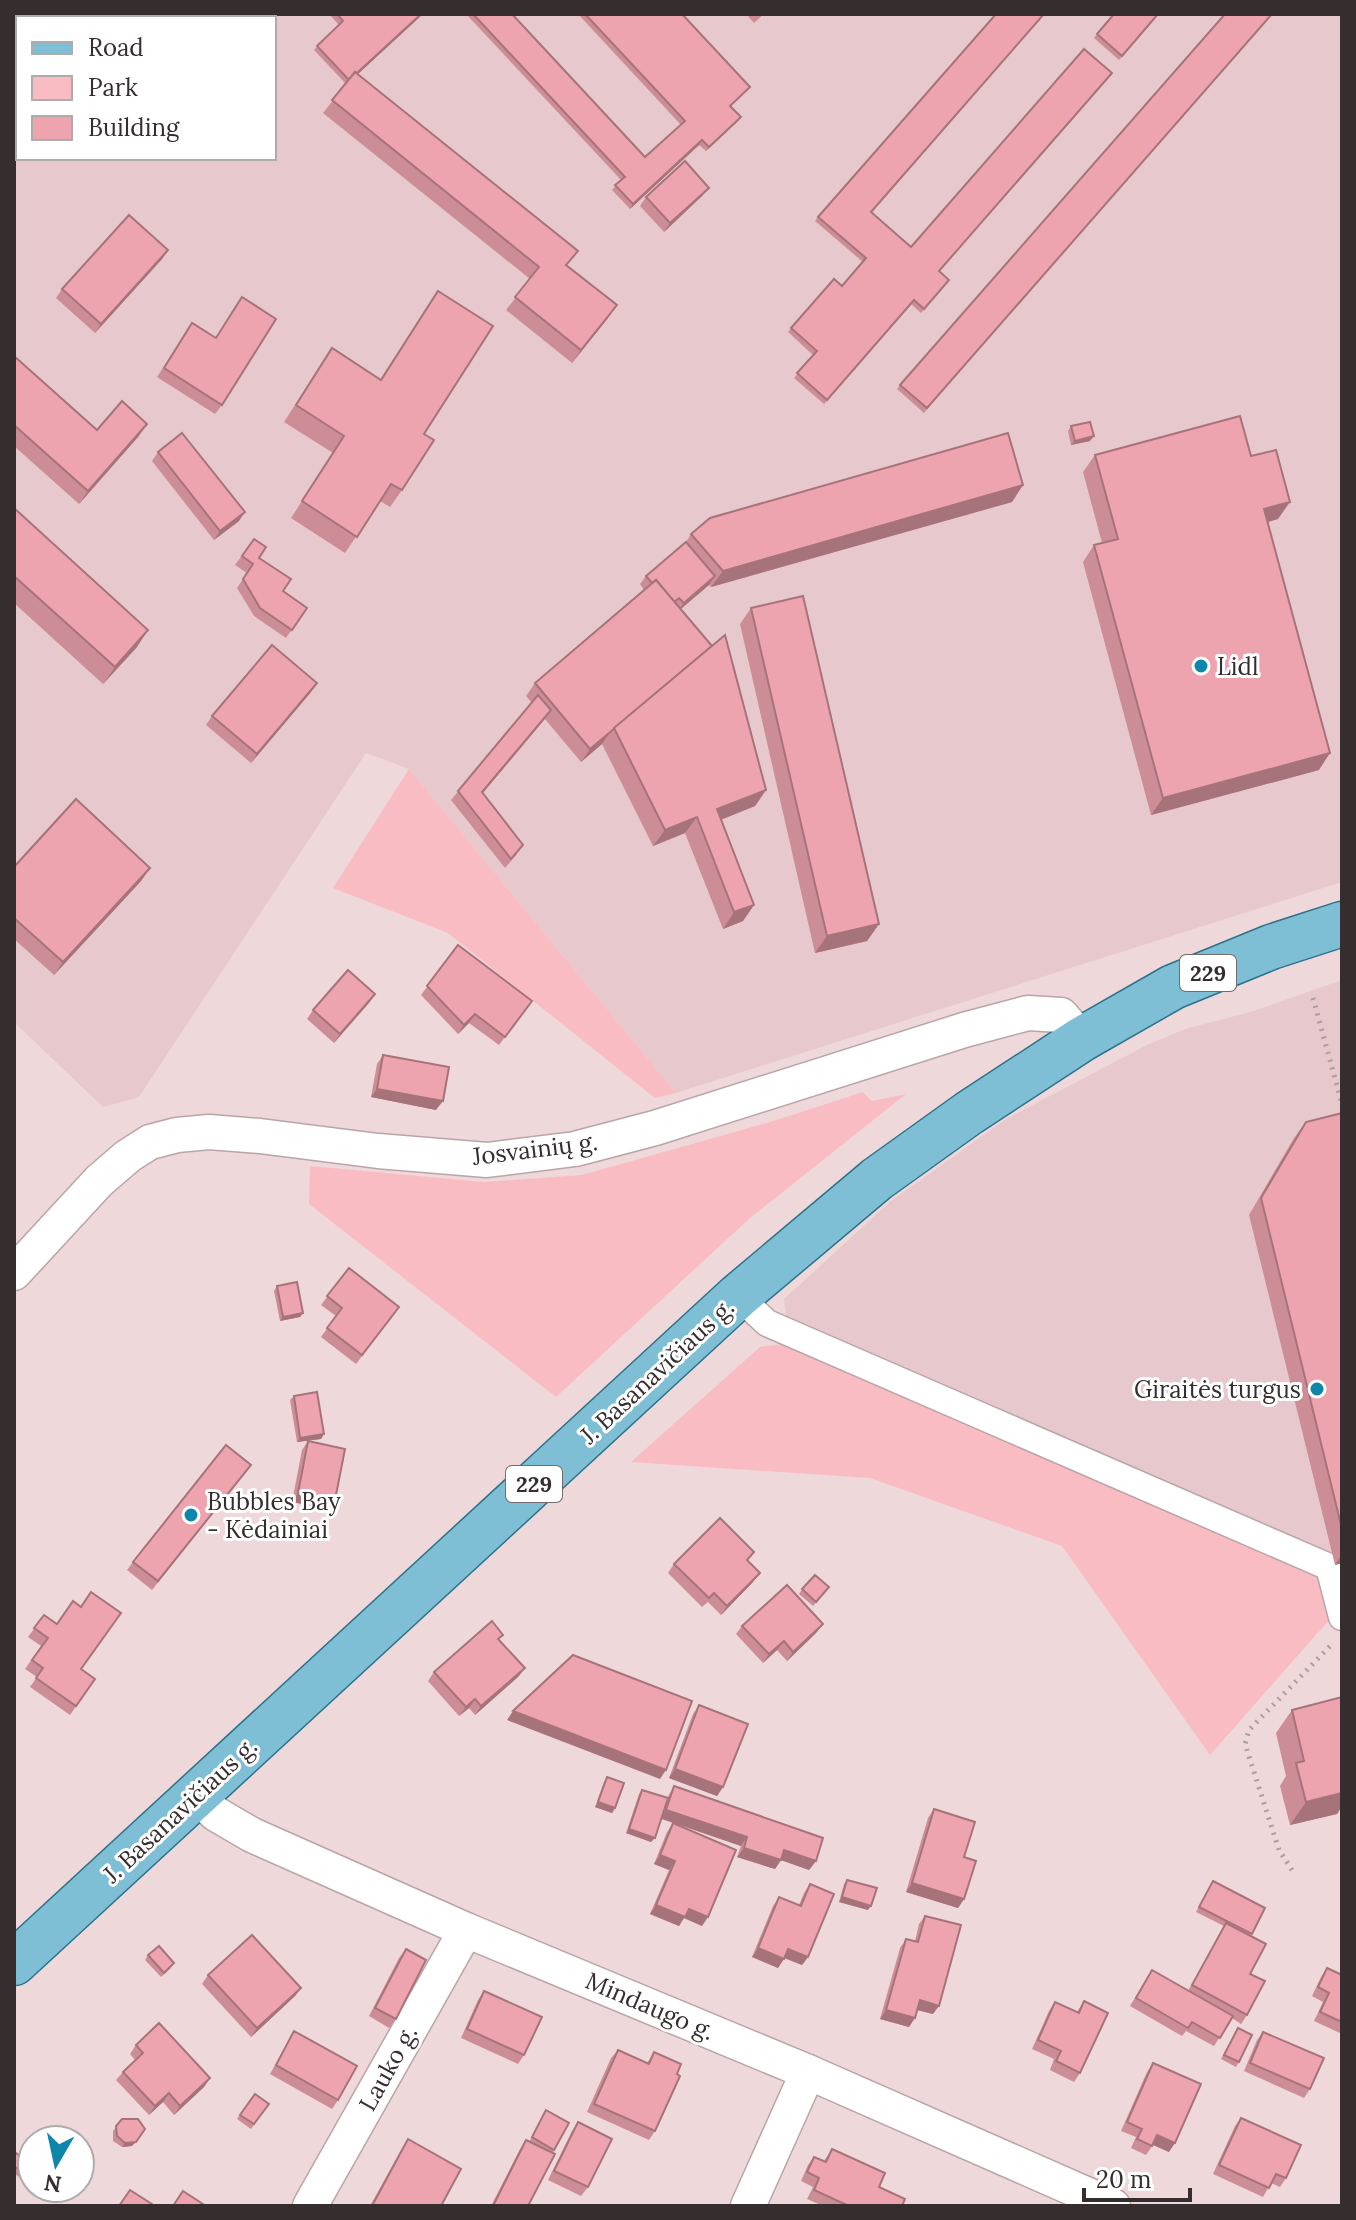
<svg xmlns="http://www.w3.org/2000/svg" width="1356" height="2220" font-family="Lora,serif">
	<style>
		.built { fill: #e7c9cd; fill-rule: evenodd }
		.green { fill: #f9bcc3 }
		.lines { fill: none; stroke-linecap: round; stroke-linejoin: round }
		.pedestrian-casing { stroke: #baa4a6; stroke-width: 29 }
		.minor-casing { stroke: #baa4a6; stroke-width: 37 }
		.primary-casing { stroke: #2d718a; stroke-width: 47 }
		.path { stroke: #ae9d9e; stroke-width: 5; stroke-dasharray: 2 6; stroke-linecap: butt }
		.pedestrian { stroke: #fff; stroke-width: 26 }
		.minor { stroke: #fff; stroke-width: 34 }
		.primary { stroke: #7ebfd6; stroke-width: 44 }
		.wall { fill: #cd8d96 }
		.shaded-wall { fill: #a7737a }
		.building { fill: #eea4ae; stroke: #a7737a; stroke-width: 2 }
		.poi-dot { fill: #0e86ab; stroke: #fff; stroke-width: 3 }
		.labels { text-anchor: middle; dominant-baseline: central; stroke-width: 6; stroke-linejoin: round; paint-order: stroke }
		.shield { fill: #fff; stroke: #726c6d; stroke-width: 2 }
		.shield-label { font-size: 22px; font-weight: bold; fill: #352d2e }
		.poi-label { font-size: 24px; fill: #352d2e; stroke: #fff; text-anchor: start }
		.street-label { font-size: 24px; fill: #352d2e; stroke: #fff }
	</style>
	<rect width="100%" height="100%" fill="#eed8da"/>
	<g class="built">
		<path d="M14,14H1342V882L676,1093L409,769L366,753L139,1097L103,1107L14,1022ZM18,18H274V158H18Z"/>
		<polygon points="1342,980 1342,1615 789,1343 784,1299 891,1201 1006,1119 1147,1045 1185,1029 1254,1011"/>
	</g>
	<g class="green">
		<polygon points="409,769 676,1093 655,1098 448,933 333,888"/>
		<polygon points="863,1092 872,1101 906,1094 750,1218 556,1397 309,1204 310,1166 484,1182 582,1175 767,1123"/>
		<polygon points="789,1343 1315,1569 1330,1619 1210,1755 1062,1546 870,1478 631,1462 760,1347"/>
	</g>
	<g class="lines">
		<g class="pedestrian-casing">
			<polyline id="pedestrian" points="738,1296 767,1323 1329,1567 1342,1617"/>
		</g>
		<g class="minor-casing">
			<g id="minor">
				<polyline points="14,1273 99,1181 128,1156 150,1142 177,1135 209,1132 260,1136 378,1151 487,1160 575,1149 655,1128 964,1030 1028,1013 1061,1015 1082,1039"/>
				<polyline points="195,1795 216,1814 252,1835 466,1930 808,2072 1113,2206"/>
				<polyline points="310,2206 466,1930"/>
				<polyline points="748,2206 808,2072"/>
			</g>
		</g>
		<g class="primary-casing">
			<polyline id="primary" points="14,1963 738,1296 877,1179 969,1113 1082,1039 1173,987 1271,947 1342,924"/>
		</g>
		<g class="path">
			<polyline points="1313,998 1342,1104"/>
			<polyline points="1292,1870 1279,1850 1245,1744 1249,1730 1333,1643"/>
		</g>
		<use href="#pedestrian" class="pedestrian"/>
		<use href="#minor" class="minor"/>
		<use href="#primary" class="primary"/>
	</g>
	<g class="wall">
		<polygon points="329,14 423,14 358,74 567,266 608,318 572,363 506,310 530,279 323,113 346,84 314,50 339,25"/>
		<polygon points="466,14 512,14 645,157 681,125 578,14 682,14 750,87 731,106 738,121 706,151 699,145 630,209 612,190 621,180"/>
		<polygon points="746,14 764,14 754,23"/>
		<polygon points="1159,14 1119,60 1094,38 1097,34"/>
		<polygon points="1225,14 924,413 897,389 900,385"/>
		<polygon points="709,188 702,196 664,232 640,206 646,197"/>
		<polygon points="872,212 949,280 921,313 911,304 824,404 794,378 813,355 788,332 791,328 842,286 863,262 815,221 818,217"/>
		<polygon points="168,250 162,259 95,333 56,298 62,289"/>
		<polygon points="438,291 424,434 402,490 390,507 380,501 345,553 291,518 333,453 284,422 332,348 380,380"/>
		<polygon points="192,323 222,405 215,414 157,377"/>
		<polygon points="14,356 97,430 147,424 138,437 79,504 14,446"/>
		<polygon points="1071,426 1090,441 1071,445 1068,431"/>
		<polygon points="158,452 239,521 214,540 152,461"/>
		<polygon points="1095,455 1251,456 1278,519 1268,522 1319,770 1151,815 1083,562 1094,545 1102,543 1083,472"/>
		<polygon points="1023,485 1012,502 711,587 709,585 681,609 766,790 755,806 721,820 754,905 743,921 723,929 685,833 653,846 602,744 581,762 545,719 483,793 517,854 505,868 451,800 532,703 526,696 535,683 644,590 640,584 646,576 686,542 691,534"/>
		<polygon points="14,508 137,647 103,684 14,603"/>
		<polygon points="254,539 259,558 283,591 307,608 286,638 254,616 237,588 247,573 235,565"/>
		<polygon points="751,608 879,924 867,941 815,953 740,624"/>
		<polygon points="311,692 251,763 206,725 212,716"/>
		<polygon points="14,867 150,868 141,881 54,975 14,939"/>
		<polygon points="458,945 532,1001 499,1045 469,1023 458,1034 421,995"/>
		<polygon points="375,994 334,1043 307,1019 313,1010"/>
		<polygon points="383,1055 436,1110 371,1097 377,1064"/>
		<polygon points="1342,1113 1342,1563 1335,1565 1249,1215 1294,1138 1306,1122"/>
		<polygon points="349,1268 393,1316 356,1364 321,1337 336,1316 321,1305"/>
		<polygon points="277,1286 303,1313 300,1317 280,1321 274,1291"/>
		<polygon points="294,1396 324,1434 321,1439 297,1442 290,1400"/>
		<polygon points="308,1441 335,1500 329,1509 292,1502 302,1450"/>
		<polygon points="251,1465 152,1590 127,1570 133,1562"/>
		<polygon points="748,1561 753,1582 721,1615 708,1602 702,1607 668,1573 674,1564"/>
		<polygon points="829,1587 813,1606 799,1594 802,1589"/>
		<polygon points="44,1615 81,1669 95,1679 70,1715 30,1687 37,1677 25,1669 41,1646 28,1637"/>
		<polygon points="823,1624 816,1633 787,1661 777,1650 763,1663 736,1634 742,1626"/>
		<polygon points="499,1640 525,1668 518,1677 475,1715 469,1708 459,1716 428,1681 434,1672"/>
		<polygon points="1342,1697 1342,1806 1337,1814 1290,1825 1280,1786 1286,1776 1276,1733 1292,1710"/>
		<polygon points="699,1705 723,1787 717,1796 669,1778 693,1714"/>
		<polygon points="607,1777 615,1808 612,1813 595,1807 604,1782"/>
		<polygon points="674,1786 816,1861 809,1870 781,1860 775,1869 737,1857 741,1846 676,1824 702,1926 684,1918 679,1926 650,1914 669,1870 654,1864 667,1832 673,1823 661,1819 651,1842 626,1833 639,1794 642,1790 667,1798"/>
		<polygon points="934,1809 964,1857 964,1899 958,1908 906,1892 928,1818"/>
		<polygon points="847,1880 868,1910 839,1902 844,1884"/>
		<polygon points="1213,1881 1265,1908 1250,1936 1250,1974 1247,2015 1241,2024 1232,2018 1214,2046 1186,2031 1182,2036 1130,2006 1152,1970 1188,1991 1224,1926 1196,1912"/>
		<polygon points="810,1884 808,1957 802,1965 784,1958 778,1968 752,1957 773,1906 779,1897 799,1905 804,1893"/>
		<polygon points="925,1916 933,2014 917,2010 909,2027 880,2019 900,1948 906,1939 915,1941 919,1924"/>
		<polygon points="406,1949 396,2019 389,2028 369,2016 399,1958"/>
		<polygon points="148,1955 171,1968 161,1977 145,1960"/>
		<polygon points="1327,1968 1342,1975 1342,2034 1314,2021 1323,2002 1312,1996 1321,1977"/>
		<polygon points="208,1975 301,1988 295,1996 251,2037 202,1984"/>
		<polygon points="484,1991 524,2055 518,2064 461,2038 478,2000"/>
		<polygon points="1084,2001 1080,2073 1074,2082 1050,2070 1054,2059 1032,2049 1049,2011 1055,2002 1077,2012"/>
		<polygon points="1238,2028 1239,2062 1236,2067 1221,2059"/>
		<polygon points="294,2031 338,2100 332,2109 270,2074"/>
		<polygon points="1263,2032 1310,2089 1304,2098 1244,2071 1257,2040"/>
		<polygon points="136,2045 210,2078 204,2087 174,2115 163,2102 149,2115 116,2080 123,2072 135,2060 130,2054"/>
		<polygon points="618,2050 647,2063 654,2052 655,2131 649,2140 587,2112 611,2058"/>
		<polygon points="1153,2063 1169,2152 1153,2145 1146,2155 1131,2148 1136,2137 1121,2131 1147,2072"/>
		<polygon points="255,2094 269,2104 251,2129 237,2119"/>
		<polygon points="546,2110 554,2150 528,2206 491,2206 520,2149 526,2140 529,2142"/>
		<polygon points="1241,2118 1286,2178 1280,2187 1271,2183 1263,2197 1213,2174 1235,2126"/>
		<polygon points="122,2119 132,2146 122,2147 113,2141 113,2131"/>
		<polygon points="578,2122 588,2187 581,2196 548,2180 572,2131"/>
		<polygon points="408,2139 441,2206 370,2206 402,2148"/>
		<polygon points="832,2149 879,2187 902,2206 823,2206 807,2199 813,2187 801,2181 808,2165 814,2157 824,2161"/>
		<polygon points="14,2155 32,2165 32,2184 30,2186 14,2173"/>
	</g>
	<g class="shaded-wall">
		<polygon points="421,14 423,14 346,85 350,80"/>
		<polygon points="741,117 738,121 706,151 709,147"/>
		<polygon points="702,140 699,145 630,209 633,204"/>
		<polygon points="709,188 702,196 664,232 670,223"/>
		<polygon points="168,250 162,259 95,333 101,324"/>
		<polygon points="617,305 608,318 572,363 581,350"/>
		<polygon points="147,424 138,437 79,504 88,491"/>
		<polygon points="1094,436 1090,441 1071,445 1075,441"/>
		<polygon points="1023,485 1012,502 711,587 723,571"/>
		<polygon points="1290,502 1278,519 1253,526 1264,509"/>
		<polygon points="245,512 239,521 214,540 220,531"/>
		<polygon points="715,576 709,585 677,612 684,603"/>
		<polygon points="148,630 137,647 103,684 115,667"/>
		<polygon points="317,683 311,692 251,763 257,754"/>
		<polygon points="551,710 545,718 476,801 482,792"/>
		<polygon points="611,731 602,744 581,762 590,749"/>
		<polygon points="1330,753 1319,770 1151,815 1163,798"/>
		<polygon points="766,790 755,806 705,826 717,809"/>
		<polygon points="697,817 685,833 653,846 665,830"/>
		<polygon points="150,868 141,881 54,975 63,962"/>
		<polygon points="754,905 743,921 723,929 734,912"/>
		<polygon points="879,924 867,941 815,953 827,936"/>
		<polygon points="375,994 369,1003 334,1043 340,1034"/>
		<polygon points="475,1014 469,1023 458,1034 464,1025"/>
		<polygon points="377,1089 443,1101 436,1110 371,1097"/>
		<polygon points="303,1313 300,1317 280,1321 283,1317"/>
		<polygon points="324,1434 321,1439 297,1442 300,1438"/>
		<polygon points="298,1493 335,1500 329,1509 292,1502"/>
		<polygon points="1342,1554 1342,1563 1335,1565"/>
		<polygon points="760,1573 753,1582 721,1615 727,1606"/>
		<polygon points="823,1624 816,1633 787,1661 793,1652"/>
		<polygon points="784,1641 777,1650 763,1663 769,1654"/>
		<polygon points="525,1668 518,1677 475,1715 481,1706"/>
		<polygon points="475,1699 469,1708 459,1716 466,1707"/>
		<polygon points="513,1711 666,1770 660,1779 507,1720"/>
		<polygon points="675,1769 723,1787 717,1796 669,1778"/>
		<polygon points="1342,1793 1342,1806 1337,1814 1290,1825 1306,1802"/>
		<polygon points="598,1802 615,1808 612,1813 595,1807"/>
		<polygon points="666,1810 747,1837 741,1846 660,1818"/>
		<polygon points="629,1829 655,1838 651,1842 626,1833"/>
		<polygon points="744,1848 781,1860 775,1869 737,1857"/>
		<polygon points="784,1850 816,1861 809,1870 778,1859"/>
		<polygon points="660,1855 675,1861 669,1870 654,1864"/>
		<polygon points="912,1883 964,1899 958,1908 906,1892"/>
		<polygon points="842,1897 871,1906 868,1910 839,1902"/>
		<polygon points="656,1905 689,1909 708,1917 702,1926 684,1918 679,1926 650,1914"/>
		<polygon points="758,1948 784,1959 778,1968 752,1957"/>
		<polygon points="788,1949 808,1957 802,1965 782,1957"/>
		<polygon points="301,1988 295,1996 251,2037 257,2028"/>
		<polygon points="920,2000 939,2006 933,2014 913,2009"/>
		<polygon points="886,2010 915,2018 909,2027 880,2019"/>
		<polygon points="210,2078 204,2087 174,2115 180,2106"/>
		<polygon points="169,2093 163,2102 149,2115 155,2106"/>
		<polygon points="1157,2135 1175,2143 1169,2152 1151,2144"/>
		<polygon points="136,2142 132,2146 122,2147 125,2143"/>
	</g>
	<g class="building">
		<polygon points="337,14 421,14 357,73 355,72 349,80 317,46 343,21"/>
		<polygon points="473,14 512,14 645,157 685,121 585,14 682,14 750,87 730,106 741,117 709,147 702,140 633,204 615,185 625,177"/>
		<polygon points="996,14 1044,14 871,212 911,247 1084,49 1112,73 939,271 949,280 924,309 914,300 827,400 797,373 817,351 791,328 834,279 842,286 866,258 818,217"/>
		<polygon points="1114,14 1158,14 1122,56 1097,34"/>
		<polygon points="1225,14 1272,14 927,408 900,385"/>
		<polygon points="355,72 578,251 566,265 617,305 581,350 515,297 539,267 332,100"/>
		<polygon points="685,161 709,188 670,223 646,197"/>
		<polygon points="129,215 168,250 101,324 62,289"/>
		<polygon points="438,291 493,326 424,434 434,440 402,490 391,484 357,537 302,501 344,436 296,405 332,348 381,380"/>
		<polygon points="242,297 276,319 222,405 164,368 192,323 216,338"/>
		<polygon points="14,356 97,430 122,401 147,424 88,491 14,425"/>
		<polygon points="1240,416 1251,456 1276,450 1290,502 1264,509 1330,753 1163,798 1094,545 1118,539 1095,455"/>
		<polygon points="1090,422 1094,436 1075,441 1071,426"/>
		<polygon points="182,433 245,512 220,531 158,452"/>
		<polygon points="1008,433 1023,485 723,571 691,534 710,518"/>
		<polygon points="14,508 148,630 115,667 14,576"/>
		<polygon points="254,539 266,547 259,558 291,579 283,591 307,608 292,630 260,608 243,579 253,564 242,556"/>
		<polygon points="686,542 715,576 684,603 679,598 674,602 656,580 652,583 646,576"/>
		<polygon points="656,580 712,646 590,749 535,683"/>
		<polygon points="803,596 879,924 827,936 751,608"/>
		<polygon points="725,635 766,790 717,809 754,905 734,912 697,817 665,830 614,728"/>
		<polygon points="272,645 317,683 257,754 212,716"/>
		<polygon points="538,695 551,710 482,792 523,845 511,859 458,791"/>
		<polygon points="76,799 150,868 63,962 14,918 14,867"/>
		<polygon points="458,945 532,1001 505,1037 475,1014 464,1025 427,986"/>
		<polygon points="348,970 375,994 340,1034 313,1010"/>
		<polygon points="383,1055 449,1067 443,1101 377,1089"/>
		<polygon points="1342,1113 1342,1529 1261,1198 1306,1122"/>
		<polygon points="349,1268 399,1307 362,1355 327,1328 342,1308 327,1296"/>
		<polygon points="297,1282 303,1313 283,1317 277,1286"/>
		<polygon points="317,1392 324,1434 300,1438 294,1396"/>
		<polygon points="308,1441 345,1449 335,1500 298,1493"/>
		<polygon points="226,1445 251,1465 158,1581 133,1562"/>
		<polygon points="720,1518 754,1552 747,1560 760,1573 727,1606 714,1593 709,1598 674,1564"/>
		<polygon points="815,1575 829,1587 816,1602 802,1589"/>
		<polygon points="787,1585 823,1624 793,1652 784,1641 769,1654 742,1626"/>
		<polygon points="91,1592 121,1613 81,1669 95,1679 76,1706 36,1678 43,1668 32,1660 48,1638 34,1628 44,1615 57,1624 73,1601 81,1607"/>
		<polygon points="492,1621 503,1635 498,1639 525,1668 481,1706 475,1699 466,1707 434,1672"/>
		<polygon points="573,1655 692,1701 666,1770 513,1711"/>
		<polygon points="1342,1697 1342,1793 1306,1802 1296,1763 1304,1761 1292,1710"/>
		<polygon points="699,1705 748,1724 723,1787 675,1769"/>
		<polygon points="607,1777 624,1783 615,1808 598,1802"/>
		<polygon points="674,1786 823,1838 816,1861 784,1850 781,1860 744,1848 747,1837 666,1810"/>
		<polygon points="642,1790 668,1798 655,1838 629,1829"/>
		<polygon points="934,1809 975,1822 964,1857 976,1861 964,1899 912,1883"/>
		<polygon points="673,1823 736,1850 708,1917 689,1909 685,1917 656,1905 675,1861 660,1855"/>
		<polygon points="847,1880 877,1888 871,1906 842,1897"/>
		<polygon points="1213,1881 1265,1908 1252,1934 1199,1907"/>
		<polygon points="810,1884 834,1894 808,1957 788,1949 784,1959 758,1948 779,1897 801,1906"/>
		<polygon points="925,1916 961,1925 939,2006 920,2000 915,2018 886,2010 906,1939 918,1942"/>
		<polygon points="1226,1923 1266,1944 1250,1974 1265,1981 1247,2015 1192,1985"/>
		<polygon points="252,1935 301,1988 257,2028 208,1975"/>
		<polygon points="159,1946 174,1963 164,1973 148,1955"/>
		<polygon points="406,1949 426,1960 396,2019 375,2008"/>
		<polygon points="1327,1968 1342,1975 1342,2022 1320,2012 1329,1993 1318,1987"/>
		<polygon points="1152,1970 1233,2016 1220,2038 1192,2022 1188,2028 1136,1998"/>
		<polygon points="484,1991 542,2017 524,2055 467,2029"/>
		<polygon points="1084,2001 1108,2013 1080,2073 1056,2061 1061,2051 1038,2040 1055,2002 1079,2013"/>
		<polygon points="159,2023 210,2078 180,2106 169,2093 155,2106 123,2072 143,2053 136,2045"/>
		<polygon points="1238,2028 1252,2035 1239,2062 1224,2055"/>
		<polygon points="294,2031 357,2066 338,2100 276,2065"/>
		<polygon points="1263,2032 1324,2058 1310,2089 1250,2063"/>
		<polygon points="618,2050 649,2064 654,2052 681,2064 677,2074 680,2076 655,2131 594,2104"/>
		<polygon points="1153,2063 1201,2084 1175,2143 1157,2135 1152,2146 1137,2139 1142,2129 1127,2122"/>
		<polygon points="255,2094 269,2104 254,2124 240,2115"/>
		<polygon points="546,2110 569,2123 554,2150 532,2137"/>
		<polygon points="1241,2118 1301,2145 1286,2178 1276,2174 1269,2188 1219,2165"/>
		<polygon points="122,2119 138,2119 145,2129 136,2142 125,2143 117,2136 116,2126"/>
		<polygon points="578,2122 612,2139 588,2187 554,2171"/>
		<polygon points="408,2139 461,2169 441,2206 372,2206"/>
		<polygon points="526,2140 555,2154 528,2206 493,2206"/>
		<polygon points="832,2149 885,2173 879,2187 905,2199 902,2206 849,2206 814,2190 819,2178 807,2172 814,2157 826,2162"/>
		<polygon points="16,2153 32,2165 32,2180 14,2166 14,2155"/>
		<polygon points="130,2190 155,2206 119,2206"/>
		<polygon points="183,2191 206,2206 173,2206"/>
	</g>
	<g class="poi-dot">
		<circle cx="1201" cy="666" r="8"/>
		<circle cx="1317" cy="1389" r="8"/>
		<circle cx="191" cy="1515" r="8"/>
	</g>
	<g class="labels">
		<g class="shield">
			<rect x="1180" y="955" width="56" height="36" rx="6"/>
			<rect x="506" y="1466" width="56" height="36" rx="6"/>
		</g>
		<g class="shield-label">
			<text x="1208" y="973">229</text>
			<text x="534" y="1484">229</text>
		</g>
		<g class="poi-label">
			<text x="1217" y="666">Lidl</text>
			<text x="1301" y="1389" text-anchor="end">Giraitės turgus</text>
			<text x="207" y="1501">Bubbles Bay<tspan x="207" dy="28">- Kėdainiai</tspan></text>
		</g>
		<g class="street-label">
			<text transform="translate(535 1149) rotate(-7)">Josvainių g.</text>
			<text transform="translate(657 1371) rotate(-43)">J. Basanavičiaus g.</text>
			<text transform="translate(180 1810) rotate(-43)">J. Basanavičiaus g.</text>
			<text transform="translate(650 2006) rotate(23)">Mindaugo g.</text>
			<text transform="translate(388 2068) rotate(-61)">Lauko g.</text>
		</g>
	</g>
	<rect width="1356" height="2220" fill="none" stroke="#352d2e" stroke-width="32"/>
	<rect x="16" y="16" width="260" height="144" fill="#ffffff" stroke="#aeabab" stroke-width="2"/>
	<rect x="32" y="42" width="40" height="12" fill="#7ebfd6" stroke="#aeabab" stroke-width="2"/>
	<text x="88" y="56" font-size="24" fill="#352d2e">Road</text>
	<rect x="32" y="76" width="40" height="24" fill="#f9bcc3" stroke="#aeabab" stroke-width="2"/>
	<text x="88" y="96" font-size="24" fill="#352d2e">Park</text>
	<rect x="32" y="116" width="40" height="24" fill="#eea4ae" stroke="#aeabab" stroke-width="2"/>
	<text x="88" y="136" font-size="24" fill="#352d2e">Building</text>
	<g transform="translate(56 2164) rotate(189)"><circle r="38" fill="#ffffff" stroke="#aeabab" stroke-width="2"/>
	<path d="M0-6L14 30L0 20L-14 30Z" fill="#0e86ab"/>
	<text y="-12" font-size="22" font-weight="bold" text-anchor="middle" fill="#352d2e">N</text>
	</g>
	<path d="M1084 2188v12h106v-12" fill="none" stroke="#352d2e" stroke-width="4"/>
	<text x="1096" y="2188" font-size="24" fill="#352d2e" stroke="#ffffff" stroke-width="6" paint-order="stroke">20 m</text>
</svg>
